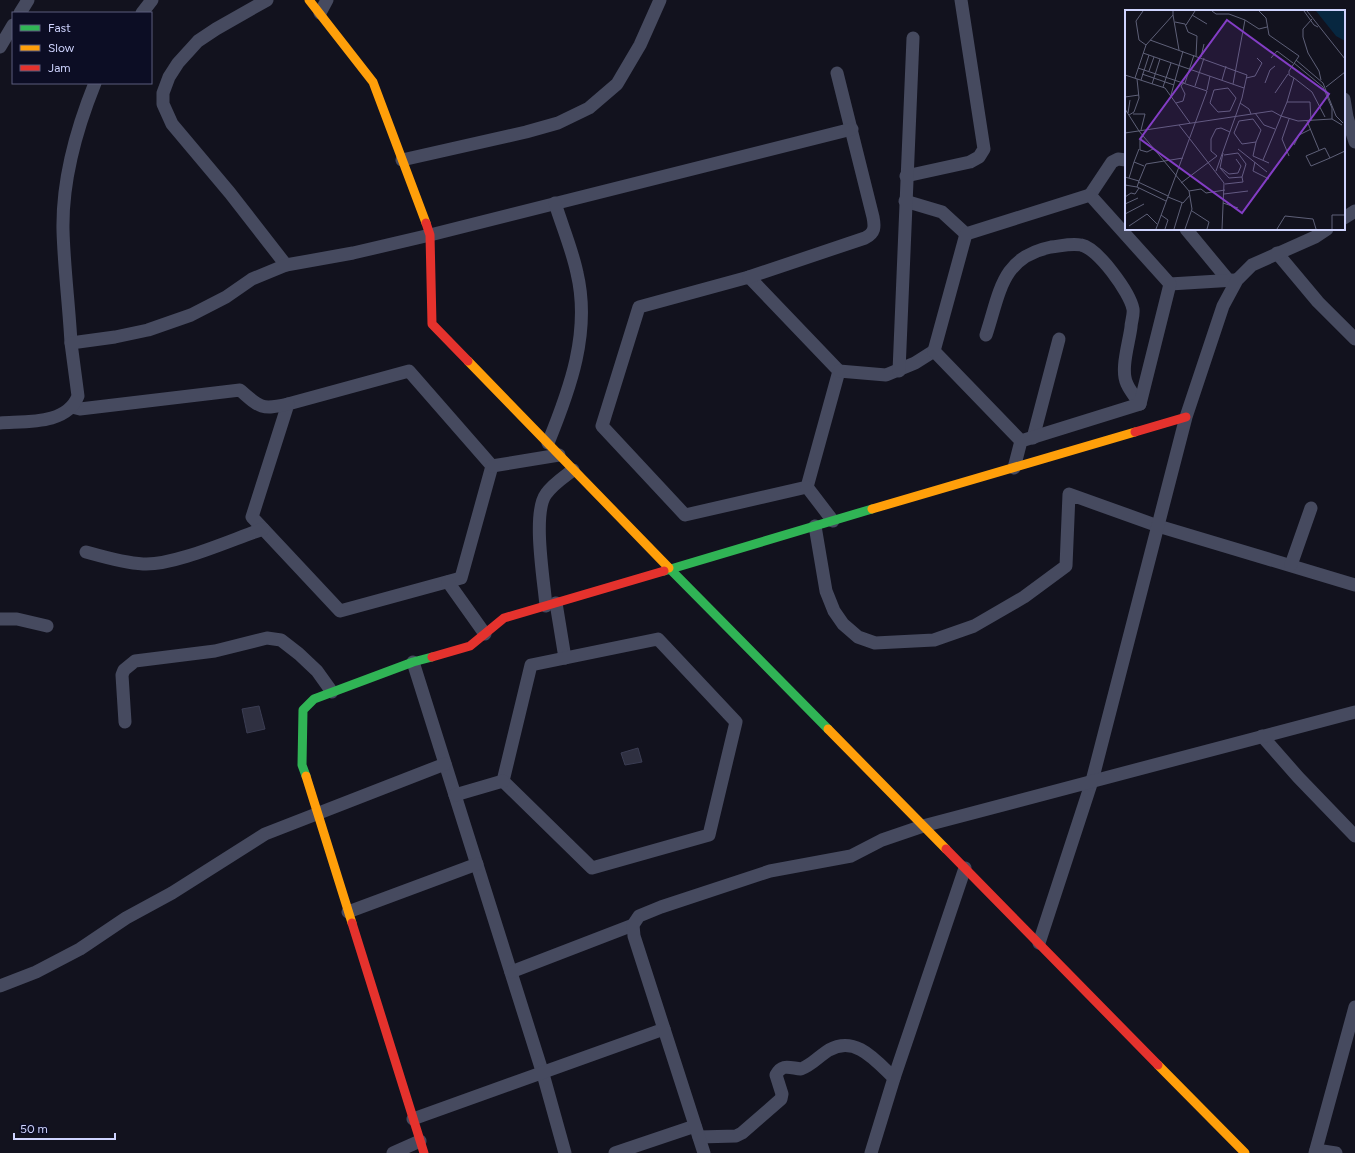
<svg xmlns="http://www.w3.org/2000/svg" width="1355" height="1153" font-family="Figtree,sans-serif">
	<style>
		.building { fill: #2f3041; stroke: #3b3d53 }
		.lines { fill: none; stroke-linecap: round; stroke-linejoin: round }
		.street { stroke: #464a5f; stroke-width: 13 }
		.fast { stroke: #30b455; stroke-width: 9 }
		.slow { stroke: #ff9f0a; stroke-width: 9 }
		.jam { stroke: #e5322d; stroke-width: 9 }
		.inset-road { fill: none; stroke: #5e6078; stroke-width: 1 }
		.view { fill: #833dc5; fill-opacity: 0.15; stroke: #833dc5; stroke-width: 2 }
		.inset-edge { fill: none; stroke: #cfd4ff; stroke-width: 2 }
	</style>
	<rect width="100%" height="100%" fill="#12121e"/>
	<g class="building">
		<polygon points="259,706 265,729 247,733 242,709"/>
		<polygon points="638,748 642,762 625,765 621,753"/>
	</g>
	<g class="lines">
		<g class="street">
			<polyline points="267,0 216,29 198,41 178,63 169,77 163,93 163,104 172,124 230,193 286,265"/>
			<polyline points="20,13 28,0"/>
			<polyline points="142,13 152,0"/>
			<polyline points="320,13 327,0"/>
			<polyline points="0,47 13,25"/>
			<polyline points="1344,99 1347,117 1355,142"/>
			<polyline points="402,160 526,132 558,123 589,108 617,84 640,45 660,0"/>
			<polyline points="906,176 970,162 979,157 984,149 961,0"/>
			<polyline points="1090,195 1112,162 1118,159 1126,160"/>
			<polyline points="905,201 942,212 966,234"/>
			<polyline points="1344,218 1355,211"/>
			<polyline points="1186,229 1229,281"/>
			<polyline points="1277,253 1318,302 1355,339"/>
			<polygon points="749,277 839,371 807,487 685,515 602,426 639,307"/>
			<path d="M749,277L865,238C875,233 875,227 873,217L837,73"/>
			<polyline points="1170,284 1235,280"/>
			<path d="M986,335C1000,293 1001,257 1051,247C1061,246 1071,243 1081,245C1098,248 1130,293 1133,309C1134,315 1131,322 1131,327C1129,343 1120,370 1127,384C1130,391 1136,398 1140,404"/>
			<path d="M71,343C69,305 64,268 63,230C62,179 76,130 95,83"/>
			<polygon points="409,371 492,466 461,578 340,611 252,517 288,404"/>
			<polyline points="839,371 886,375 915,363 934,351"/>
			<polyline points="899,371 913,38"/>
			<path d="M72,407L80,409L240,390C260,408 262,410 288,404"/>
			<path d="M0,423C26,421 67,425 78,396L71,343L115,337L148,330L191,315L226,297L252,279L286,265L353,253L430,235L852,129"/>
			<polyline points="1033,438 1059,339"/>
			<path d="M548,443C570,389 591,332 577,273C572,249 562,226 555,203"/>
			<polyline points="492,466 559,455"/>
			<polyline points="1014,468 1021,441 1140,404 1170,284 1090,195 966,234 934,351 1021,441"/>
			<polyline points="807,487 833,521"/>
			<polyline points="815,526 826,591 834,611 843,624 858,637 875,643 934,640 974,626 1024,597 1066,566 1069,494 1158,526 1355,585"/>
			<path d="M86,552C104,557 124,563 143,564C174,566 233,539 263,529"/>
			<polyline points="1291,565 1311,508"/>
			<polyline points="448,582 485,634"/>
			<polyline points="556,603 565,658"/>
			<path d="M546,606C544,581 532,513 546,494C553,484 564,477 573,470"/>
			<polyline points="0,619 17,619 47,626"/>
			<polygon points="658,639 736,722 709,835 592,868 503,781 531,665"/>
			<polyline points="413,662 543,1074 565,1153"/>
			<polyline points="125,722 122,675 124,670 135,661 215,651 267,638 281,640 299,654 317,671 332,692"/>
			<polyline points="1262,736 1298,777 1355,836"/>
			<polyline points="455,795 503,781"/>
			<polyline points="348,912 477,864"/>
			<polyline points="1039,943 1092,781 1186,417 1223,306 1237,280 1252,265 1315,237 1327,229"/>
			<polyline points="511,972 633,925"/>
			<polyline points="0,986 36,972 80,949 126,918 172,893 265,834 445,764"/>
			<polyline points="413,1119 664,1029"/>
			<path d="M699,1137L736,1136L742,1133L781,1099L782,1094L776,1075C782,1063 790,1068 801,1069C812,1065 819,1056 829,1050C856,1035 876,1061 894,1078"/>
			<polyline points="1316,1150 1336,1153"/>
			<polyline points="393,1153 420,1141"/>
			<polyline points="615,1153 695,1126"/>
			<polyline points="704,1153 634,936 633,925 639,916 661,907 770,871 851,856 882,840 923,826 1355,712"/>
			<polyline points="871,1153 894,1078 965,868"/>
			<polyline points="1315,1153 1355,1007"/>
		</g>
		<g class="fast">
			<polyline points="669,568 828,729"/>
			<polyline points="664,571 872,509"/>
			<polyline points="306,776 302,765 303,710 314,699 413,662 432,657"/>
		</g>
		<g class="slow">
			<polyline points="309,0 373,82 426,223"/>
			<polyline points="468,361 669,568"/>
			<polyline points="872,509 1135,432"/>
			<polyline points="828,729 946,849"/>
			<polyline points="306,776 352,923"/>
			<polyline points="1158,1065 1245,1153"/>
		</g>
		<g class="jam">
			<polyline points="426,223 430,235 432,324 468,361"/>
			<polyline points="1135,432 1186,417"/>
			<polyline points="432,657 470,646 504,618 664,571"/>
			<polyline points="946,849 1158,1065"/>
			<polyline points="352,923 424,1153"/>
		</g>
	</g>
	<g transform="translate(1125 10)">
		<rect width="220" height="220" fill="#12121e"/>
		<path d="M191,1H220V31L211,26Z" fill="#072740"/>
		<path class="inset-road" d="M18,1L11,11L14,30L21,35M87,1L91,4H104L120,10L134,19L142,17M134,1L141,8L144,25L174,46L164,61V65L169,68L162,92L138,150M179,1L189,15L193,17M182,1L220,49M48,5L54,40M67,5L82,14M187,9L178,19V27L183,43L194,61L196,70M50,12L60,14L63,22L72,26L71,46M61,15L70,1M25,30L122,65L117,88L91,161M18,43L119,78M76,47L79,34M146,48L152,41L168,53M171,50L198,73L211,106L218,113M169,53L198,77L207,98V109M13,58L82,81L31,219M24,61L29,47M17,64L49,75M0,65L40,78L65,113M10,68L21,35L48,5V1M121,68L130,66L137,53L132,48M169,68L187,82L200,107M16,70L24,45M97,70L101,56M60,73L69,45M140,73L145,60L150,56M27,74L35,49M108,74L120,10M70,76L79,48M38,77L46,53M201,77L220,62M103,78L111,88L105,101L93,102L85,93L89,80ZM82,80L85,66M150,83L163,64M46,85L58,41M0,87L14,85M162,92H185L186,111M51,93L58,91L60,84L56,76L59,72M115,93L124,99L126,104M0,99L14,121L64,181L67,199L60,219M3,103L5,90M130,103L139,115L150,119M8,104H20L16,120M4,105L9,102L14,88L12,69M128,109L136,120L131,132L117,134L109,123L114,111ZM182,111L194,140M54,115L99,173L97,219M0,123L147,101L156,106L173,111L207,109L217,115M18,126L15,130V140L22,142L28,139M131,132L128,146L144,153M169,135L174,125L186,119M14,139L9,152L19,156M113,139L142,162M98,143L95,158L104,168L117,167L121,154L113,143L99,145M164,146L157,129L164,109M205,148L200,138L181,146L186,156L205,148L220,141M130,152L128,161L144,169M96,158L104,164L113,163L116,156L111,149M0,167L14,171L12,177L41,191M4,168L9,152M14,171L21,154L58,148M13,172L43,186M56,173L92,146L86,141V129L91,119L96,118L105,122M100,174L118,172L117,167M0,175L12,177M64,181L76,179L81,183L100,180M99,184L123,181M0,187L6,183L10,184L14,178M43,187L58,193L65,185M98,193L113,198M0,194L13,188M67,201L84,212L82,219M0,204L19,194M36,205L43,210L40,219M4,216L22,204L32,214M49,219L57,193M152,219L160,206L188,209L191,219M207,219V205H220"/>
		<path class="view" d="M102,10L204,84L117,203L15,129Z"/>
		<rect width="220" height="220" class="inset-edge"/>
	</g>
	<rect x="12" y="12" width="140" height="72" fill="#0c0d24" stroke="#5a5d7c"/>
	<rect x="20" y="25" width="20" height="6" fill="#30b455" stroke="#5a5d7c"/>
	<text x="48" y="32" font-size="12" fill="#cfd4ff">Fast</text>
	<rect x="20" y="45" width="20" height="6" fill="#ff9f0a" stroke="#5a5d7c"/>
	<text x="48" y="52" font-size="12" fill="#cfd4ff">Slow</text>
	<rect x="20" y="65" width="20" height="6" fill="#e5322d" stroke="#5a5d7c"/>
	<text x="48" y="72" font-size="12" fill="#cfd4ff">Jam</text>
	<path d="M14 1133v6h101v-6" fill="none" stroke="#cfd4ff" stroke-width="2"/>
	<text x="20" y="1133" font-size="12" fill="#cfd4ff" stroke="#0c0d24" stroke-width="3" paint-order="stroke">50 m</text>
</svg>
